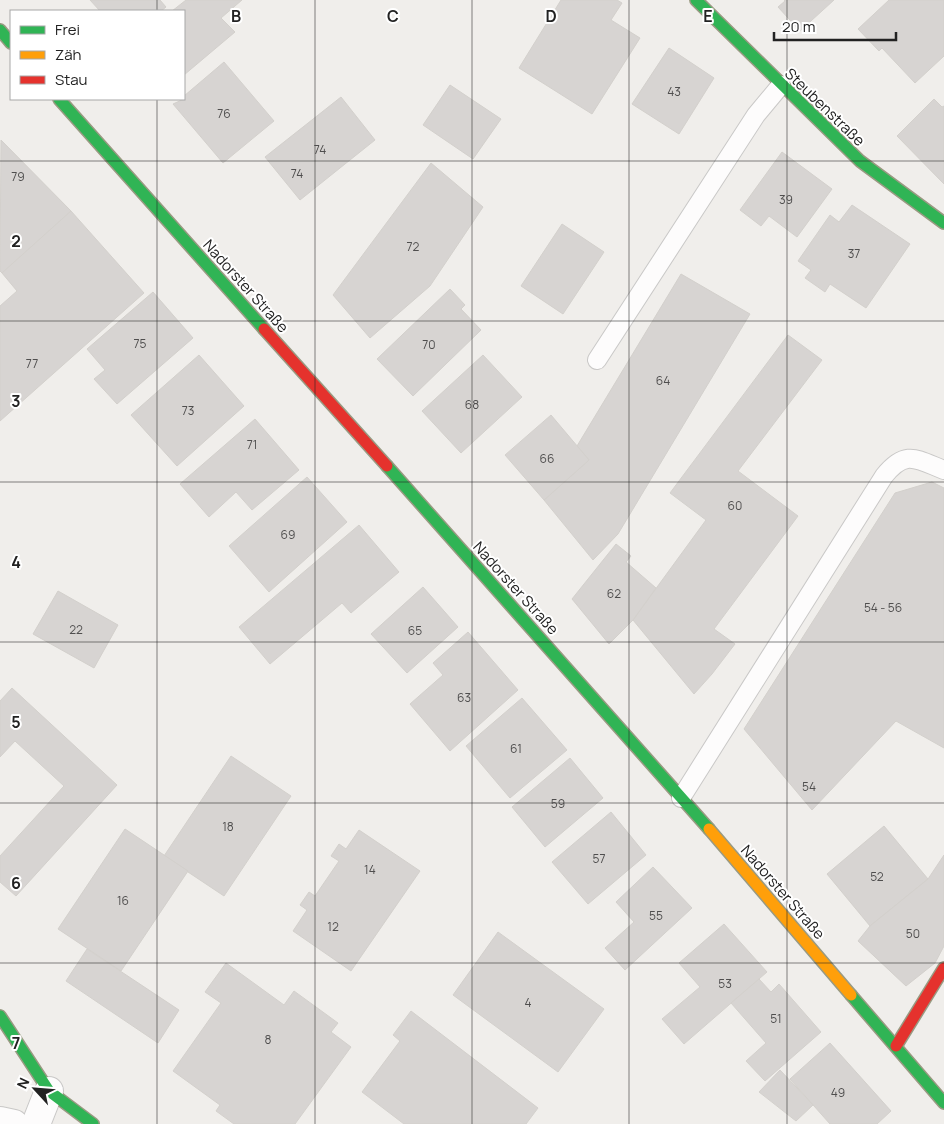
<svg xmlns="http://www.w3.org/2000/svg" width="944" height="1124" font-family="Manrope,sans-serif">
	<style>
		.building { fill: #d7d4d2; stroke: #d3d0cc }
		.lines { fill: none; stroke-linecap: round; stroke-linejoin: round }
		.lane-casing { stroke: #c9c8c7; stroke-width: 20 }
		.street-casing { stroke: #c9c8c7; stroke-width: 30 }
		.fast-casing { stroke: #999a82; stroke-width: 14 }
		.slow-casing { stroke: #999a82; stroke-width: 14 }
		.jam-casing { stroke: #999a82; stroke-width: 14 }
		.lane { stroke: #fdfcfc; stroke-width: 18 }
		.street { stroke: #fdfcfc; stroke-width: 28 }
		.fast { stroke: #30b455; stroke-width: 11 }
		.slow { stroke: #ff9f0a; stroke-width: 11 }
		.jam { stroke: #e5322d; stroke-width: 11 }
		.grid { fill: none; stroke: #222; stroke-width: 1; stroke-opacity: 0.55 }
		.labels { text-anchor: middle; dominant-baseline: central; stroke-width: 4; stroke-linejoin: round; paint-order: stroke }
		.number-label { font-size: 12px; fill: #4f4e4e }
		.street-label { font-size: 15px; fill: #222; stroke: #fff }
		.grid-label { font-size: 16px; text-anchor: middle; font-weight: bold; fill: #222; stroke: #fff; stroke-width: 4; stroke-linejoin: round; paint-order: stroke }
	</style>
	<rect width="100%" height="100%" fill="#f0eeeb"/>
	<g class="building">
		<polygon points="90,0 160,0 166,7 161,11 100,11"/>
		<polygon points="186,0 242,0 221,18 235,32 184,75 184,11 172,11"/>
		<polygon points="561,0 617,0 622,3 611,20 640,38 592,114 519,68"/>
		<polygon points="784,0 834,0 800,31 778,7 785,1"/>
		<polygon points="889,0 944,0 944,56 915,83 882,48 879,51 858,29"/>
		<polygon points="669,48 714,78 679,134 632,104"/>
		<polygon points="224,62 274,121 223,163 173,104 184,99 184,96"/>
		<polygon points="450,85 501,119 473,159 423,125"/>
		<polygon points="341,97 375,140 300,200 265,157"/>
		<polygon points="934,99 942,107 944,106 944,184 897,136"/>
		<polygon points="1,140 71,211 2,273 0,271"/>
		<polygon points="782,152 832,189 797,237 769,216 761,226 740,210"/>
		<polygon points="431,163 483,207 430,286 370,338 333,295"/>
		<polygon points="852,205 910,244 866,308 830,284 825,292 805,278 811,270 798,261 830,215 839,222"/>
		<polygon points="71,211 144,293 0,421 0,306 17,291 2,273"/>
		<polygon points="562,224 604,252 563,314 521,286"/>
		<polygon points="681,274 750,314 618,534 593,560 544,500 589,460 577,446"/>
		<polygon points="450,289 465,305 461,309 481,330 413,396 377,359"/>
		<polygon points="153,292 193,338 117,404 94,379 105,370 87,349"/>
		<polygon points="788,335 822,360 738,471 798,516 714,629 735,644 712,674 694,694 633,620 706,520 670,493"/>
		<polygon points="199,355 244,406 177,466 131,415"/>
		<polygon points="483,355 522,397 461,453 422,411"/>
		<polygon points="551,415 589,460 544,500 505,455"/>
		<polygon points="255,419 299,470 252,510 236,492 209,517 180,484"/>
		<polygon points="307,477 347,522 269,592 229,546"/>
		<polygon points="932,482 944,488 944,748 896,721 812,810 744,729 895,493"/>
		<polygon points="359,525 399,572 351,613 342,603 270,664 239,627"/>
		<polygon points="616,544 631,556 626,562 656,588 633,620 609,644 572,599"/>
		<polygon points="423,587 458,627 407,673 371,634"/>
		<polygon points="58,591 118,625 94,668 33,634"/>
		<polygon points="468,632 518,690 450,751 410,704 443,675 433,663"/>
		<polygon points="12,688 117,785 16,896 0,882 0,856 64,786 15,741 0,757 0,701"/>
		<polygon points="522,698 567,750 510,798 466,746"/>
		<polygon points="231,756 291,796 224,896 164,856"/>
		<polygon points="570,758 603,798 545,847 512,807"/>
		<polygon points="611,812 646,855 588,904 552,862"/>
		<polygon points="884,826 928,879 870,926 827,874"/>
		<polygon points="125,829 188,871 121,971 58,929"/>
		<polygon points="359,830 420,871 351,971 293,931 307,910 300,905 309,892 315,896 339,861 331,856 339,844 346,849"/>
		<polygon points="944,855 944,946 935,963 906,986 858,941 870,926 928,879"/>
		<polygon points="653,867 692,908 625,970 605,948 634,922 616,902"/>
		<polygon points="724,924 767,972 684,1044 662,1019 700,987 679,963"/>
		<polygon points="498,932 604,1009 558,1072 453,995"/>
		<polygon points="87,949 179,1010 158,1043 66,981"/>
		<polygon points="226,963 284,1005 294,991 338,1023 331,1032 351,1047 295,1124 234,1124 216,1111 220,1105 173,1071 221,1003 205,992"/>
		<polygon points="759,979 771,992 779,984 821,1032 765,1081 746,1061 766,1043 731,1003"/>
		<polygon points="411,1011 538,1108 526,1124 404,1124 362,1092 400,1041 393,1035"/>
		<polygon points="830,1043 891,1111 877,1124 830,1124 790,1079"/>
		<polygon points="780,1070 813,1105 796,1121 759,1092"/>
	</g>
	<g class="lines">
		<g class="lane-casing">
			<g id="lane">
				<polyline points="597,360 756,115 781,85"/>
				<path d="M681,798L884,476C906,449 916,459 944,470"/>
			</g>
		</g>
		<g class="street-casing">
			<g id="street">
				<polyline points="0,1121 14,1124"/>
				<polyline points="36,1124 49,1091"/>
			</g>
		</g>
		<g class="fast-casing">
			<g id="fast">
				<polyline points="696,0 860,161 944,223"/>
				<polyline points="0,30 11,43"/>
				<polyline points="59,99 264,329"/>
				<polyline points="387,466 709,829"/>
				<polyline points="851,995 944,1103"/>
				<polyline points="0,1016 49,1091 93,1124"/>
			</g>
		</g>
		<g class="slow-casing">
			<polyline id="slow" points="709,829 851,995"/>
		</g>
		<g class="jam-casing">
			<g id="jam">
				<polyline points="264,329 387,466"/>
				<polyline points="896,1046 944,968"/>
			</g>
		</g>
		<use href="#lane" class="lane"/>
		<use href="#street" class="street"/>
		<use href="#fast" class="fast"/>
		<use href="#slow" class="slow"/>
		<use href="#jam" class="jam"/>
	</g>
	<path class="grid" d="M157,0V11M315,0V1124M472,0V1124M629,0V1124M787,0V1124M157,99V1124M0,161H944M0,321H944M0,482H944M0,642H944M0,803H944M0,963H944"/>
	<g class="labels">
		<g class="number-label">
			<text x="674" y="91">43</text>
			<text x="224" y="113">76</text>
			<text x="320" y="149">74</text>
			<text x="297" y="173">74</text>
			<text x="18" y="176">79</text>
			<text x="786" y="199">39</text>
			<text x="413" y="246">72</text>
			<text x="854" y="253">37</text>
			<text x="140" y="343">75</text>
			<text x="429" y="344">70</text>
			<text x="32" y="363">77</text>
			<text x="663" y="380">64</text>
			<text x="472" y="404">68</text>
			<text x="188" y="410">73</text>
			<text x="252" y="444">71</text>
			<text x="547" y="458">66</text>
			<text x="735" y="505">60</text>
			<text x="288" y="534">69</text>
			<text x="614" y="593">62</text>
			<text x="883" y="607">54 - 56</text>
			<text x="76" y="629">22</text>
			<text x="415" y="630">65</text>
			<text x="464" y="697">63</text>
			<text x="516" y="748">61</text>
			<text x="809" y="786">54</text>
			<text x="558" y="803">59</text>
			<text x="228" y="826">18</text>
			<text x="599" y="858">57</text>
			<text x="370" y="869">14</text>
			<text x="877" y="876">52</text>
			<text x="123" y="900">16</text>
			<text x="656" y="915">55</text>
			<text x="333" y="926">12</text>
			<text x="913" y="933">50</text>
			<text x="725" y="983">53</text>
			<text x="528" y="1002">4</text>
			<text x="776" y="1018">51</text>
			<text x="268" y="1039">8</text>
			<text x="838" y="1092">49</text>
		</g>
		<g class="street-label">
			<text transform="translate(825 107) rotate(44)">Steubenstraße</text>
			<text transform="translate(246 286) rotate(48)">Nadorster Straße</text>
			<text transform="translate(516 588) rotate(48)">Nadorster Straße</text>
			<text transform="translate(783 892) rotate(49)">Nadorster Straße</text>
		</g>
	</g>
	<g class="grid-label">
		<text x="236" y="22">B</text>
		<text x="393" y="22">C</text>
		<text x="551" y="22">D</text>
		<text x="708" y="22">E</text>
		<text x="16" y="247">2</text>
		<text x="16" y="407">3</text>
		<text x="16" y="568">4</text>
		<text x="16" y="728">5</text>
		<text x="16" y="889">6</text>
		<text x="16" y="1049">7</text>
	</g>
	<rect x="10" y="10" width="175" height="90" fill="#ffffff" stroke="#a7a7a7"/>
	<rect x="20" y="26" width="25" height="8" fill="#30b455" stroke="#a7a7a7"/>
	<text x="55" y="35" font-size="15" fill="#222222">Frei</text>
	<rect x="20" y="51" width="25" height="8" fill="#ff9f0a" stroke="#a7a7a7"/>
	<text x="55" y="60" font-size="15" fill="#222222">Zäh</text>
	<rect x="20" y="76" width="25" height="8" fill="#e5322d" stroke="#a7a7a7"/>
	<text x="55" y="85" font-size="15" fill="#222222">Stau</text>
	<g transform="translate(35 1089) rotate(296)" stroke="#ffffff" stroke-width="4" paint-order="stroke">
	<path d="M0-4L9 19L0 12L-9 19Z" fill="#222222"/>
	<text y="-8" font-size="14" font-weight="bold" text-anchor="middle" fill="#222222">N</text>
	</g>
	<path d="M774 32v8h122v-8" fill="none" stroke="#222222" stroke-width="2.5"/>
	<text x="782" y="32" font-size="15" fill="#222222" stroke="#ffffff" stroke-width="4" paint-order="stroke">20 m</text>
</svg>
